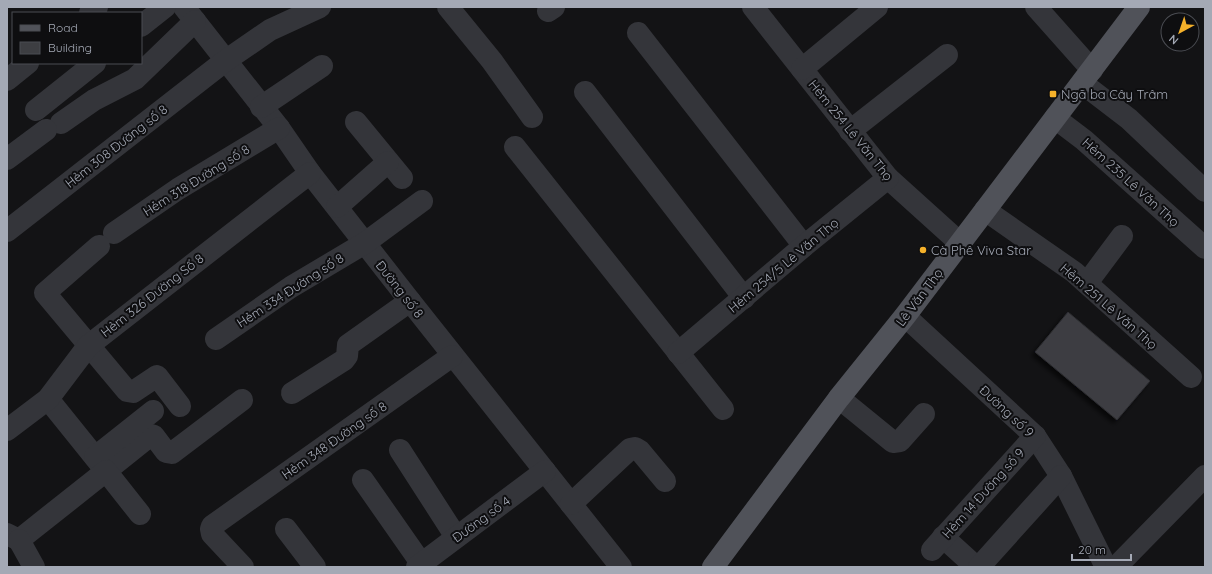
<svg xmlns="http://www.w3.org/2000/svg" width="1212" height="574" font-family="Quicksand,sans-serif">
	<style>
		.building { fill: #3d3e42; stroke: #2d2d31; filter: url(#shadow) }
		.lines { fill: none; stroke-linecap: round; stroke-linejoin: round }
		.minor { stroke: #34353a; stroke-width: 22 }
		.major { stroke: #505259; stroke-width: 22 }
		.poi-dot { fill: #f5b12a; stroke: #0e0e10; stroke-width: 1.5 }
		.labels { text-anchor: middle; dominant-baseline: central; stroke-width: 4; stroke-linejoin: round; paint-order: stroke }
		.poi-label { font-size: 13px; fill: #a4a9b5; stroke: #0e0e10; text-anchor: start }
		.street-label { font-size: 13px; fill: #a4a9b5; stroke: #0e0e10 }
	</style>
	<defs>
		<filter id="shadow"><feDropShadow dx="-3.5" dy="3.5" stdDeviation="2" flood-color="#0009"/></filter>
	</defs>
	<rect width="100%" height="100%" fill="#131315"/>
	<polygon class="building" points="1068,312 1150,381 1117,420 1035,352"/>
	<g class="lines">
		<g class="minor">
			<polyline points="184,7 279,128 310,173 410,301 621,567"/>
			<polyline points="448,7 492,61 532,117"/>
			<polyline points="753,7 888,178 960,243"/>
			<polyline points="1036,7 1092,70"/>
			<polyline points="548,11 554,7"/>
			<polyline points="90,13 97,7"/>
			<polyline points="141,26 165,7"/>
			<polyline points="638,33 804,246"/>
			<polyline points="802,69 877,7"/>
			<polyline points="7,80 28,63"/>
			<polyline points="1082,83 1129,119 1205,191"/>
			<polyline points="585,92 744,298"/>
			<polyline points="261,107 322,66"/>
			<polyline points="36,110 95,63"/>
			<polyline points="1055,118 1084,140 1205,248"/>
			<polyline points="356,122 402,178"/>
			<polyline points="61,123 94,100 135,79 195,21"/>
			<polyline points="850,131 947,55"/>
			<polyline points="515,147 723,409"/>
			<polyline points="7,159 46,130"/>
			<polyline points="337,207 388,162"/>
			<polyline points="985,210 1074,272 1191,377"/>
			<polyline points="7,231 225,61 270,30 320,7"/>
			<polyline points="114,233 178,189 279,128"/>
			<polyline points="99,246 45,293 127,391 133,392 157,376 180,406"/>
			<polyline points="1087,283 1122,236"/>
			<polyline points="905,316 1035,436 1061,476 1106,567"/>
			<polyline points="216,339 291,287 365,243 422,201"/>
			<polyline points="678,353 804,246 888,178"/>
			<polyline points="292,393 344,360 347,356 348,345 410,301"/>
			<polyline points="839,398 893,442 900,441 924,414"/>
			<polyline points="48,399 106,471 151,435 154,436 166,452 172,453 242,400"/>
			<polyline points="7,430 48,399 88,346 310,173"/>
			<polyline points="400,450 456,537"/>
			<polyline points="95,457 153,411"/>
			<polyline points="363,480 421,563"/>
			<polyline points="571,504 630,449 635,448 640,451 665,481"/>
			<polyline points="286,529 315,567"/>
			<polyline points="7,534 19,540 106,471 140,514"/>
			<polyline points="943,537 976,567"/>
			<polyline points="19,540 34,567"/>
			<polyline points="932,550 1035,436"/>
			<polyline points="243,567 212,534 211,529 212,526 452,356"/>
			<polyline points="417,567 545,471"/>
			<polyline points="979,567 1061,476"/>
			<polyline points="1116,567 1205,476"/>
		</g>
		<polyline class="major" points="713,567 839,398 905,316 1139,7"/>
	</g>
	<g class="poi-dot">
		<rect x="1049" y="90" width="8" height="8" rx="2"/>
		<circle cx="923" cy="250" r="4"/>
	</g>
	<g class="labels">
		<g class="poi-label">
			<text x="1061" y="94">Ngã ba Cây Trâm</text>
			<text x="931" y="250">Cà Phê Viva Star</text>
		</g>
		<g class="street-label">
			<text transform="translate(851 130) rotate(51)">Hẻm 254 Lê Văn Thọ</text>
			<text transform="translate(116 146) rotate(-38)">Hẻm 308 Đường số 8</text>
			<text transform="translate(196 180) rotate(-32)">Hẻm 318 Đường số 8</text>
			<text transform="translate(1131 182) rotate(42)">Hẻm 235 Lê Văn Thọ</text>
			<text transform="translate(783 265) rotate(-40)">Hẻm 254/5 Lê Văn Thọ</text>
			<text transform="translate(400 289) rotate(52)">Đường số 8</text>
			<text transform="translate(290 290) rotate(-33)">Hẻm 334 Đường số 8</text>
			<text transform="translate(152 295) rotate(-38)">Hẻm 326 Đường Số 8</text>
			<text transform="translate(919 297) rotate(-53)">Lê Văn Thọ</text>
			<text transform="translate(1109 306) rotate(41)">Hẻm 251 Lê Văn Thọ</text>
			<text transform="translate(1007 411) rotate(43)">Đường số 9</text>
			<text transform="translate(334 440) rotate(-35)">Hẻm 348 Đường số 8</text>
			<text transform="translate(983 493) rotate(-48)">Hẻm 14 Đường số 9</text>
			<text transform="translate(481 519) rotate(-36)">Đường số 4</text>
		</g>
	</g>
	<rect width="1212" height="574" fill="none" stroke="#a4a9b5" stroke-width="16"/>
	<rect x="12" y="12" width="130" height="52" fill="#0e0e10" stroke="#4a4c52"/>
	<rect x="20" y="25" width="20" height="6" fill="#505259" stroke="#4a4c52"/>
	<text x="48" y="32" font-size="12" fill="#a4a9b5">Road</text>
	<rect x="20" y="42" width="20" height="12" fill="#3d3e42" stroke="#4a4c52"/>
	<text x="48" y="52" font-size="12" fill="#a4a9b5">Building</text>
	<g transform="translate(1180 32) rotate(220)"><circle r="19" fill="#0e0e10" stroke="#4a4c52"/>
	<path d="M0-3L7 15L0 10L-7 15Z" fill="#f5b12a"/>
	<text y="-6" font-size="11" font-weight="bold" text-anchor="middle" fill="#a4a9b5">N</text>
	</g>
	<path d="M1072 554v6h59v-6" fill="none" stroke="#a4a9b5" stroke-width="2"/>
	<text x="1078" y="554" font-size="12" fill="#a4a9b5" stroke="#0e0e10" stroke-width="3" paint-order="stroke">20 m</text>
</svg>
